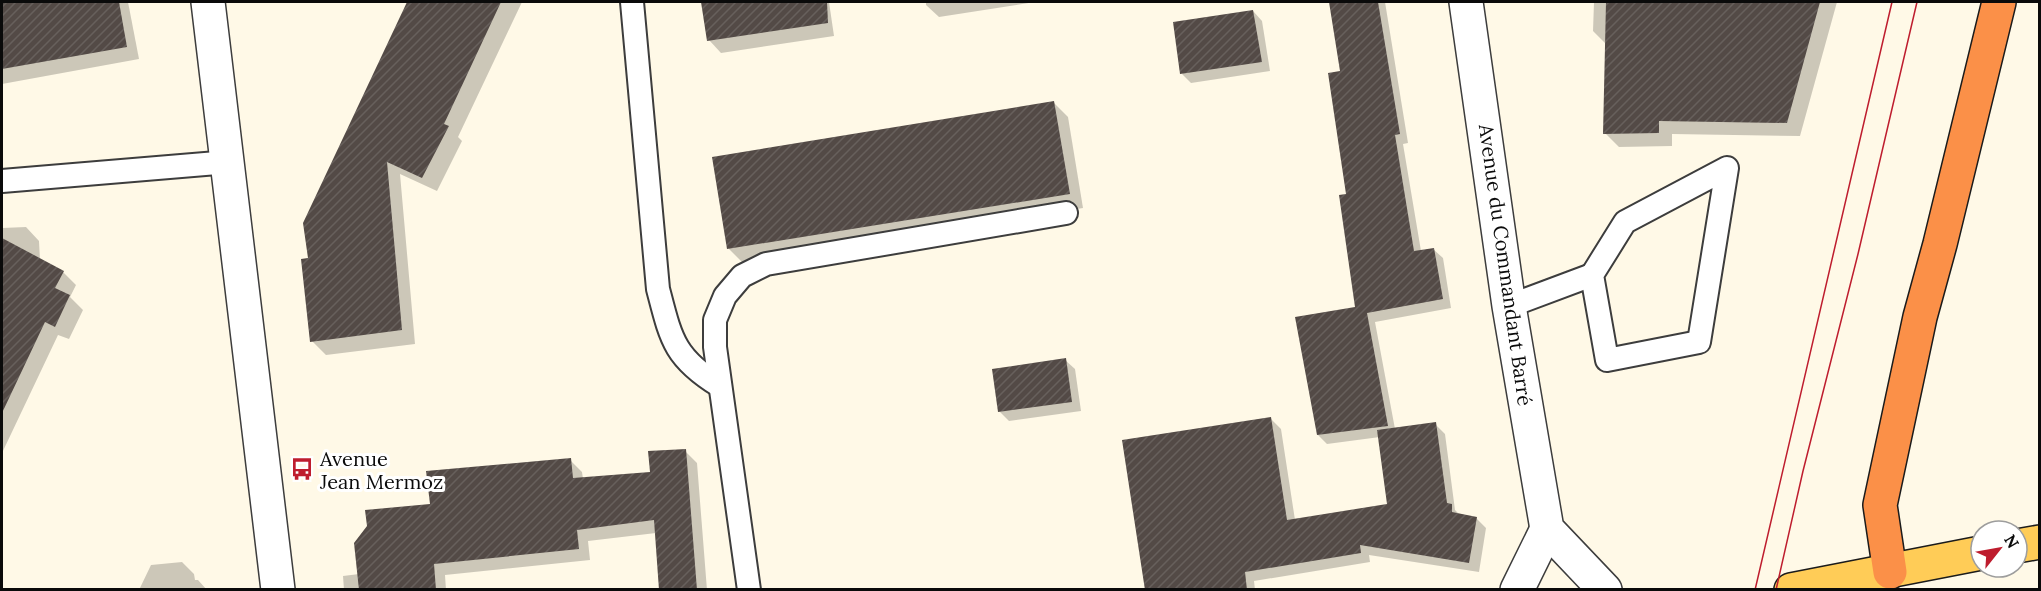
<svg xmlns="http://www.w3.org/2000/svg" width="2041" height="591" font-family="Lora,serif">
	<style>
		.shadow { fill: #0003 }
		.building { fill: url(#building-hatch) }
		.lines { fill: none; stroke-linecap: round; stroke-linejoin: round }
		.service-casing { stroke: #3d3d3d; stroke-width: 26 }
		.minor-casing { stroke: #3d3d3d; stroke-width: 36 }
		.primary-casing { stroke: #1b1b1b; stroke-width: 36 }
		.motorway-casing { stroke: #1b1b1b; stroke-width: 36 }
		.service { stroke: #fff; stroke-width: 22 }
		.minor { stroke: #fff; stroke-width: 33 }
		.primary { stroke: #ffcc57; stroke-width: 33 }
		.motorway { stroke: #fb9048; stroke-width: 33 }
		.tram { stroke: #be1d2e; stroke-width: 1.5 }
		.labels { text-anchor: middle; dominant-baseline: central; stroke-width: 6; stroke-linejoin: round; paint-order: stroke }
		.street-label { font-size: 20px; fill: #0a0a0a; stroke: #fff }
		.poi-label { font-size: 20px; fill: #0a0a0a; stroke: #fff; text-anchor: start }
	</style>
	<defs>
		<pattern id="building-hatch" width="6" height="6" patternUnits="userSpaceOnUse" patternTransform="scale(1.5)"><rect width="6" height="6" fill="#534a46"/><path d="M-1 1l2-2M0 6l6-6M5 7l2-2" fill="none" stroke="#67605c"/></pattern>
	</defs>
	<rect width="100%" height="100%" fill="#fff9e7"/>
	<g class="shadow">
		<polygon points="2,2 128,2 139,59 2,84"/>
		<polygon points="409,2 522,2 458,137 462,141 437,191 400,174 415,344 326,355 312,341 309,260 304,223"/>
		<polygon points="703,2 829,2 834,36 721,53 709,40"/>
		<polygon points="926,2 1035,2 939,17 926,5"/>
		<polygon points="1330,2 1385,2 1408,143 1403,144 1421,251 1433,249 1443,258 1451,308 1375,322 1395,429 1435,424 1445,434 1455,510 1460,515 1476,518 1486,528 1479,572 1369,555 1370,562 1254,581 1255,590 1145,590 1271,419 1281,429 1295,520 1389,506 1380,437 1327,444 1318,435 1357,308 1342,72"/>
		<polygon points="1594,2 1837,2 1800,136 1672,134 1672,146 1619,147 1605,133 1607,45 1593,31"/>
		<polygon points="1253,11 1262,21 1270,71 1191,83 1182,74"/>
		<polygon points="1054,103 1068,117 1083,208 743,263 729,249 714,159"/>
		<polygon points="26,227 39,241 40,260 63,272 76,285 70,297 83,310 69,339 58,335 2,453 2,228"/>
		<polygon points="1065,360 1075,369 1081,411 1009,421 999,411"/>
		<polygon points="685,451 697,463 707,590 661,590 656,533 588,541 590,560 445,575 446,590 344,590 343,576 359,574 431,506 570,460 582,472 583,479 652,473"/>
		<polygon points="182,562 194,574 195,580 198,580 207,590 139,590 151,565"/>
	</g>
	<g class="building">
		<polygon points="2,2 119,2 127,47 2,69"/>
		<polygon points="407,2 501,2 444,124 449,126 422,178 387,162 402,330 310,342 301,259 308,258 303,223"/>
		<polygon points="701,2 827,2 828,23 707,41"/>
		<polygon points="1329,2 1378,2 1400,134 1395,135 1414,251 1434,248 1443,299 1367,313 1388,426 1317,435 1295,317 1355,307 1339,195 1346,194 1328,73 1340,71"/>
		<polygon points="1606,2 1820,2 1787,123 1659,121 1659,133 1603,134"/>
		<polygon points="1253,10 1262,62 1180,74 1173,22"/>
		<polygon points="1054,101 1070,194 727,249 712,157"/>
		<polygon points="2,238 64,271 55,288 70,295 55,327 45,322 2,413"/>
		<polygon points="1066,358 1072,402 998,412 992,369"/>
		<polygon points="1271,417 1287,520 1387,504 1377,430 1436,422 1447,503 1452,504 1452,512 1477,517 1469,563 1360,545 1361,553 1245,572 1247,590 1145,590 1122,440"/>
		<polygon points="686,449 697,590 659,590 654,520 577,530 579,549 434,564 436,590 359,590 354,543 367,526 365,510 430,504 426,471 571,458 573,478 650,472 648,451"/>
	</g>
	<g class="lines">
		<g class="service-casing">
			<g id="service">
				<path d="M632,2L658,289C671,339 674,358 720,386"/>
				<polygon points="1727,168 1699,342 1607,360 1592,275 1625,222"/>
				<polyline points="2,181 229,162"/>
				<polyline points="1509,306 1592,275"/>
				<polyline points="749,590 715,347 715,320 725,296 742,276 766,264 1066,213"/>
			</g>
		</g>
		<g class="minor-casing">
			<g id="minor">
				<polyline points="208,2 278,590"/>
				<polyline points="1466,2 1509,306 1547,529 1605,590"/>
				<polyline points="1517,590 1547,529"/>
			</g>
		</g>
		<g class="primary-casing">
			<g id="primary">
				<polyline points="2017,546 2040,542"/>
				<polyline points="1791,590 1981,553"/>
			</g>
		</g>
		<g class="motorway-casing">
			<polyline id="motorway" points="1890,572 1880,505 1920,317 1940,244 1999,2"/>
		</g>
		<use href="#service" class="service"/>
		<use href="#minor" class="minor"/>
		<use href="#primary" class="primary"/>
		<use href="#motorway" class="motorway"/>
		<g class="tram">
			<polyline points="1755,590 1892,2"/>
			<polyline points="1776,590 1803,471 1858,254 1917,2"/>
		</g>
	</g>
	<defs>
		<g id="bus-bare" transform="scale(1.8)"><path d="M-5-6H5V4H4V6H2V4H-2V6H-4V4H-5ZM-3.5-4V0h7V-4ZM-3.5 1.2v1.5H-2V1.2ZM2 1.2v1.5H3.5V1.2Z" fill="#be1d2e" stroke="#fff" stroke-width="2.5" paint-order="stroke"/></g>
	</defs>
	<g fill-rule="evenodd">
		<use href="#bus-bare" x="302" y="469"/>
	</g>
	<g class="labels">
		<g class="street-label">
			<text transform="translate(1506 265) rotate(82)">Avenue du Commandant Barré</text>
		</g>
		<g class="poi-label">
			<text x="320" y="458">Avenue<tspan x="320" dy="23">Jean Mermoz</tspan></text>
		</g>
	</g>
	<rect width="2041" height="591" fill="none" stroke="#0a0a0a" stroke-width="6"/>
	<g transform="translate(1999 549) rotate(59)"><circle r="28" fill="#ffffff" stroke="#9d9d9d" stroke-width="1.5"/>
	<path d="M0-4.5L10 22L0 15L-10 22Z" fill="#be1d2e"/>
	<text y="-9" font-size="16" font-weight="bold" text-anchor="middle" fill="#0a0a0a">N</text>
	</g>
</svg>
